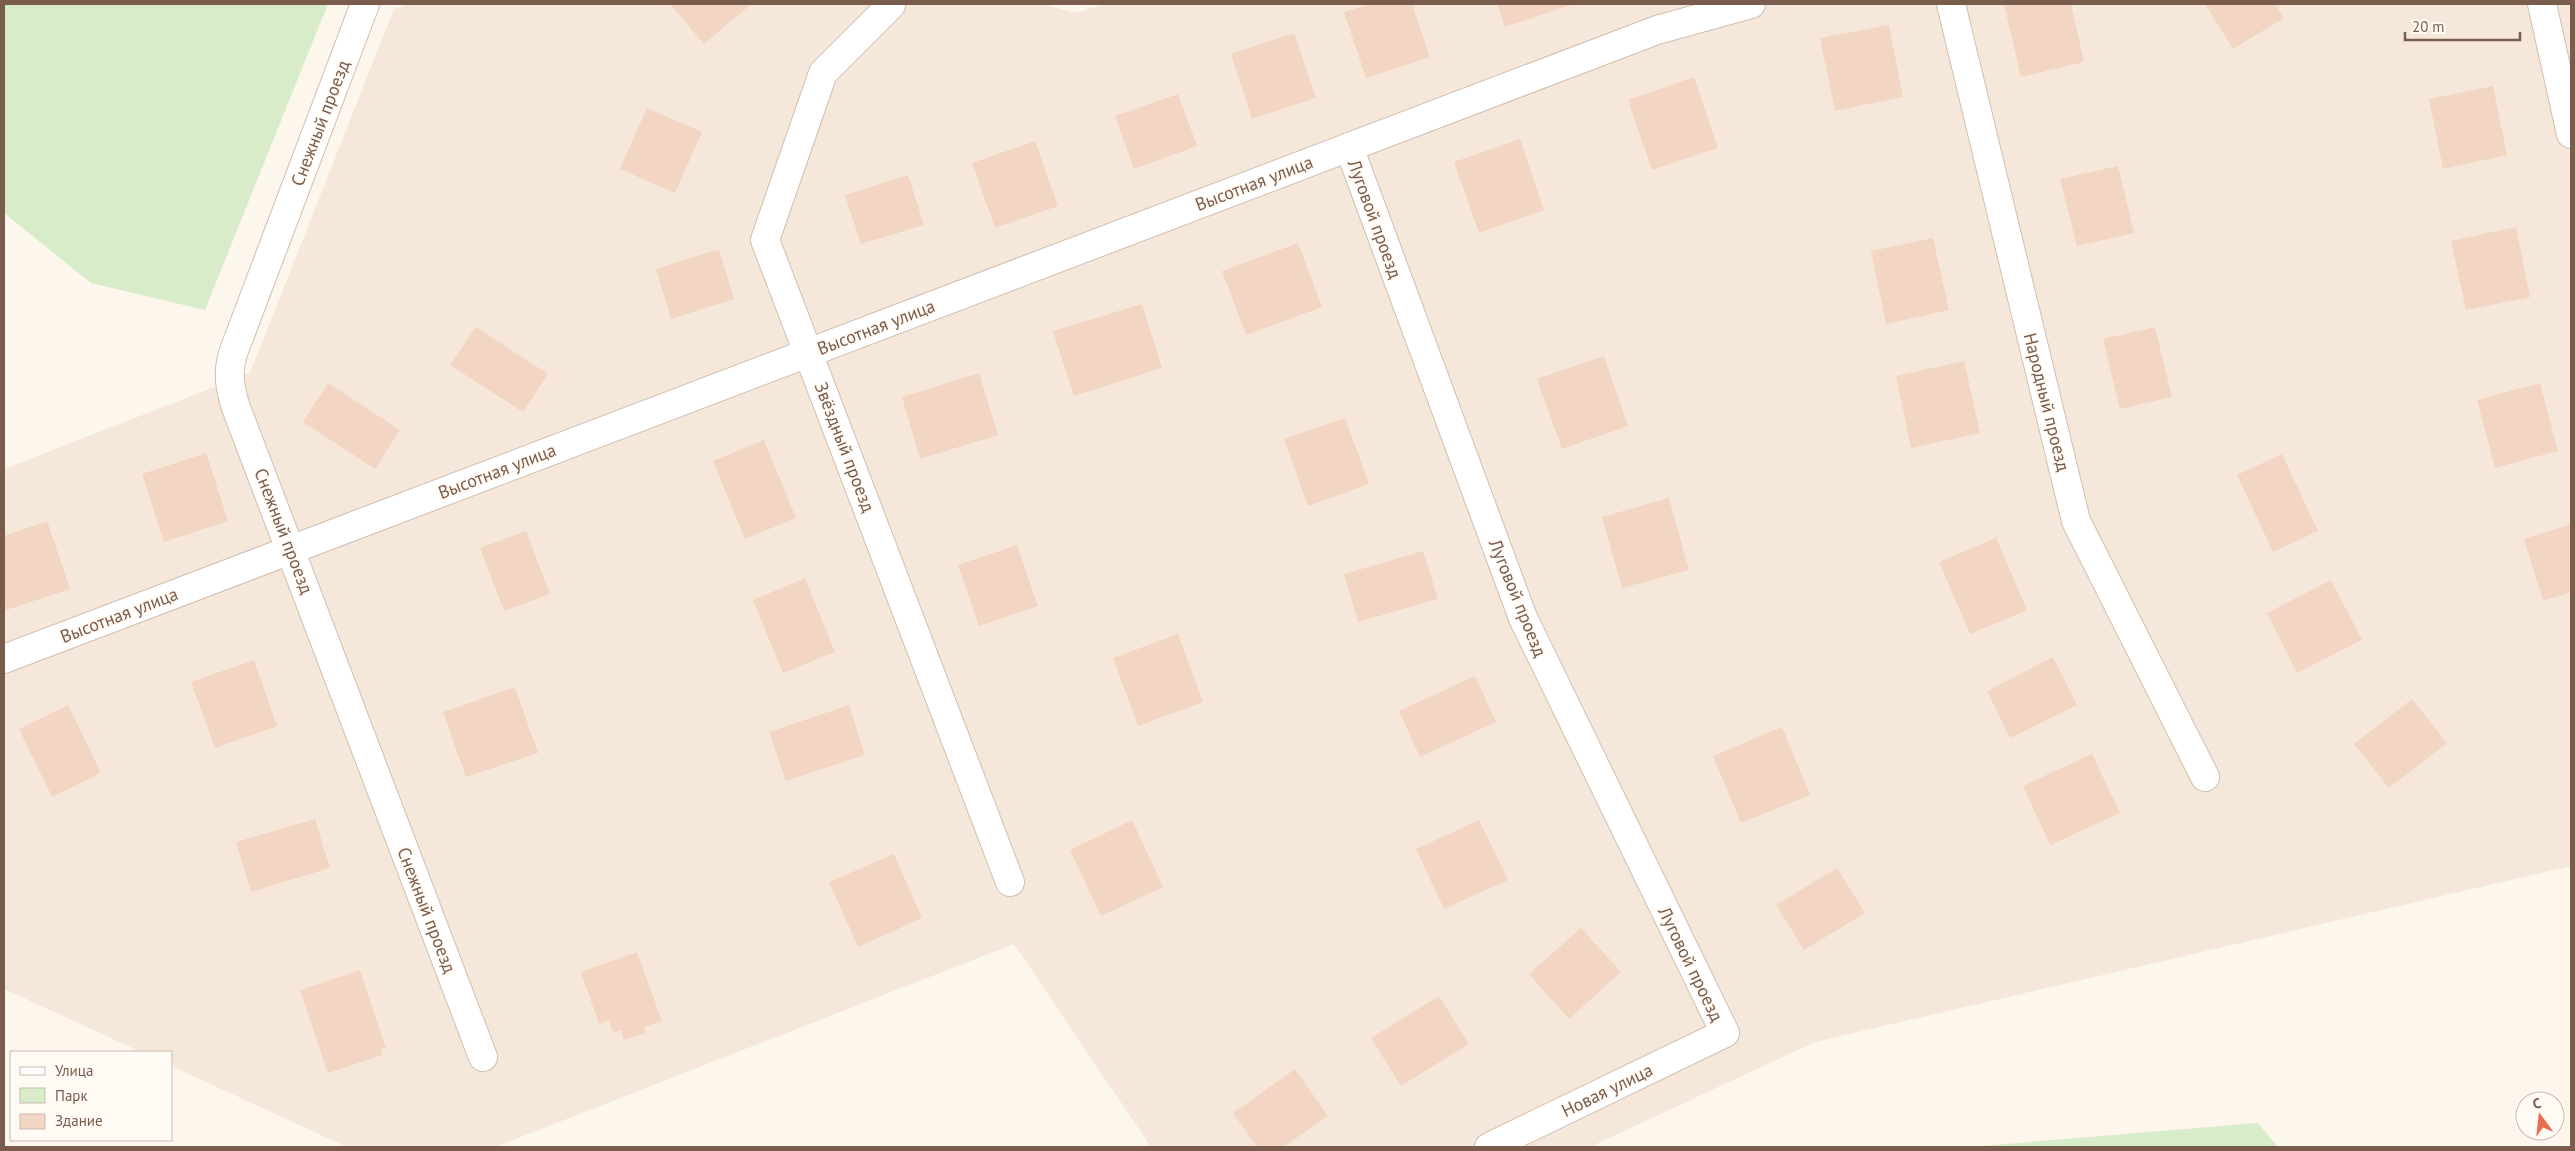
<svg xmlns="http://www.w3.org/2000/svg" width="2575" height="1151" font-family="'PT Sans',sans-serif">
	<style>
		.residential { fill: #f5e8da }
		.green { fill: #d8ecc9 }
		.building { fill: #f3d5c3 }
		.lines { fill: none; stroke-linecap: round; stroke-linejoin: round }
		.minor-casing { stroke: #d1beb0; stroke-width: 30 }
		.minor { stroke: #fff; stroke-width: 28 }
		.labels { text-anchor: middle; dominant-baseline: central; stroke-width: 4; stroke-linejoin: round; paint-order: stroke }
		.street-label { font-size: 18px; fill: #7a5c4d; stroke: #fffaf3 }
	</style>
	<rect width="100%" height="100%" fill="#fdf6ec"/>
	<polygon class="residential" points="409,4 1043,4 1075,13 1105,4 2571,4 2571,866 1815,1042 1590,1147 1151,1147 1014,944 495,1147 347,1147 171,1066 171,1052 141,1052 4,989 4,469 250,373 394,9"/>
	<g class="green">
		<polygon points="4,4 328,4 205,310 91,283 4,213"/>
		<polygon points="2258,1123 2278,1147 1970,1147"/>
	</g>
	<g class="building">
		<polygon points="670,4 747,4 749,6 704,44"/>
		<polygon points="1371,4 1412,4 1430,57 1366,78 1344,12"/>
		<polygon points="1497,4 1574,4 1505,27"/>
		<polygon points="2004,4 2071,4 2084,62 2021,77"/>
		<polygon points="2205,4 2275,4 2284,18 2233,49"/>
		<polygon points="1889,25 1903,97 1835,111 1820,38"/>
		<polygon points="1294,33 1316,98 1252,119 1231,54"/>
		<polygon points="1694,77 1718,148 1652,170 1628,100"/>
		<polygon points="2493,86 2507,155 2443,169 2429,99"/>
		<polygon points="1178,94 1197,146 1134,169 1115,116"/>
		<polygon points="647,108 702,132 675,193 620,169"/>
		<polygon points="1520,139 1544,210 1479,233 1454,162"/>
		<polygon points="1035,141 1058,206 995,228 972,163"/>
		<polygon points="2118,166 2134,233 2077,246 2060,179"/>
		<polygon points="908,175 924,225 861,244 845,195"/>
		<polygon points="2516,227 2530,297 2466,310 2451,241"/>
		<polygon points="1933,238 1949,310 1886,324 1871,251"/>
		<polygon points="1298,243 1322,307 1246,335 1222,271"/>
		<polygon points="719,249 734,299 671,319 656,269"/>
		<polygon points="1142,304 1162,368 1074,396 1053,331"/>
		<polygon points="476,327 548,374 523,412 450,365"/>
		<polygon points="2155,327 2172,397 2120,409 2103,339"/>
		<polygon points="1604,356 1628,426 1562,449 1537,379"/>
		<polygon points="1964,361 1980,433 1911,448 1896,376"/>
		<polygon points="979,373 998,435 920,459 902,397"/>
		<polygon points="328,383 400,430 375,469 303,422"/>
		<polygon points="2540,383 2558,451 2495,468 2477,400"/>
		<polygon points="1345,418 1369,484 1308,506 1284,439"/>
		<polygon points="764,440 796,518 745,539 713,461"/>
		<polygon points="206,453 228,521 164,542 142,474"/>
		<polygon points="2282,454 2318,531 2273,552 2237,475"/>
		<polygon points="1669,498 1689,570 1622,588 1602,517"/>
		<polygon points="47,521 70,589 6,610 4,604 4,536"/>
		<polygon points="2571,524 2571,592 2543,601 2524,539"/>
		<polygon points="526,531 550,594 504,611 480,548"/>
		<polygon points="1996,538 2027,610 1970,634 1939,562"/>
		<polygon points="1017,545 1038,606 979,626 958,565"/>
		<polygon points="1423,551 1438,599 1358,622 1344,574"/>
		<polygon points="805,578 835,652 783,673 753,600"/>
		<polygon points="2331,580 2362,640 2297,673 2267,613"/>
		<polygon points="1178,634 1203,702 1138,726 1113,658"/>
		<polygon points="2053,657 2077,705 2010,738 1987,691"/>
		<polygon points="254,660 277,726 215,748 191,682"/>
		<polygon points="1475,676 1496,722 1420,757 1399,711"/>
		<polygon points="515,687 538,753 466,777 443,712"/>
		<polygon points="2412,699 2447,743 2389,788 2354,744"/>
		<polygon points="68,705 101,773 52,797 19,729"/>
		<polygon points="849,705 865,755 786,781 769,732"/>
		<polygon points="1782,727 1810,795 1741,823 1713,756"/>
		<polygon points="2092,754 2120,813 2050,845 2023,786"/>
		<polygon points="315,819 330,868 251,892 236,842"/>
		<polygon points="1132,820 1163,887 1101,916 1070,850"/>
		<polygon points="1479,820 1508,880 1444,909 1416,849"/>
		<polygon points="894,854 922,918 858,947 829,882"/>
		<polygon points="1837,868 1865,913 1804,950 1776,905"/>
		<polygon points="1581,928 1621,972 1569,1019 1529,974"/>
		<polygon points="637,952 662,1021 644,1027 646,1033 624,1040 621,1030 613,1033 609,1020 599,1024 581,972"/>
		<polygon points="360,970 386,1048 381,1049 382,1055 328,1073 300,990"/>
		<polygon points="1439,996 1469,1044 1401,1086 1371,1038"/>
		<polygon points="1295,1069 1328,1116 1283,1147 1257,1147 1233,1113"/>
	</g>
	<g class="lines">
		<g class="minor-casing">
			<g id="minor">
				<path d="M365,4L235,348C227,369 229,384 235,405L483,1057"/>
				<polyline points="1951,4 2076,521 2205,777"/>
				<polyline points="2542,4 2571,134"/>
				<polyline points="891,5 823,73 765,240 1010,882"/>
				<polyline points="1349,147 1523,618 1725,1033 1489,1147"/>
				<polyline points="4,659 1657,30 1751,4"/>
			</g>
		</g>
		<use href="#minor" class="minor"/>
	</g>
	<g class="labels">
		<g class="street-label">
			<text transform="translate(320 123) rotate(-69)">Снежный проезд</text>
			<text transform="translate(1254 183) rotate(-21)">Высотная улица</text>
			<text transform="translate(1375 219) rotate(70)">Луговой проезд</text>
			<text transform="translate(876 327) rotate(-21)">Высотная улица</text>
			<text transform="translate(2047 402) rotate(76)">Народный проезд</text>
			<text transform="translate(845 447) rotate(69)">Звёздный проезд</text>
			<text transform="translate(497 471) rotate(-21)">Высотная улица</text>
			<text transform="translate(284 531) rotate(69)">Снежный проезд</text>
			<text transform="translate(1518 598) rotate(68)">Луговой проезд</text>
			<text transform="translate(119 615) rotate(-21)">Высотная улица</text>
			<text transform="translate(427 910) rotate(69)">Снежный проезд</text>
			<text transform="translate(1691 964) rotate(64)">Луговой проезд</text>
			<text transform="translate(1607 1090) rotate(-26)">Новая улица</text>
		</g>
	</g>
	<rect width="2575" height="1151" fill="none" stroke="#7a5c4d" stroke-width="10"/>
	<rect x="10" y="1051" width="162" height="90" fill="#fffaf3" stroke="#cabbb1"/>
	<rect x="20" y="1067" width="25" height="8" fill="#ffffff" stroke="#cabbb1"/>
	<text x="55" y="1076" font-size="15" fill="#7a5c4d">Улица</text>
	<rect x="20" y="1088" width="25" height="15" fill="#d8ecc9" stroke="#cabbb1"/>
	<text x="55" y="1101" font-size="15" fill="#7a5c4d">Парк</text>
	<rect x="20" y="1114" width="25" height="15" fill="#f3d5c3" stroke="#cabbb1"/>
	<text x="55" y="1126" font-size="15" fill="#7a5c4d">Здание</text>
	<g transform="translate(2540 1116) rotate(345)"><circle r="24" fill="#fffaf3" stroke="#cabbb1"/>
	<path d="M0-4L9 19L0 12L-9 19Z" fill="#e76f51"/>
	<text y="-8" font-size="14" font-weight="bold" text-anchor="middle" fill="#7a5c4d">С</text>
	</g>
	<path d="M2405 32v8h115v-8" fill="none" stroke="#7a5c4d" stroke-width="2.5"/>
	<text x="2412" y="32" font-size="15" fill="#7a5c4d" stroke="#fffaf3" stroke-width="4" paint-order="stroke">20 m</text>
</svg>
